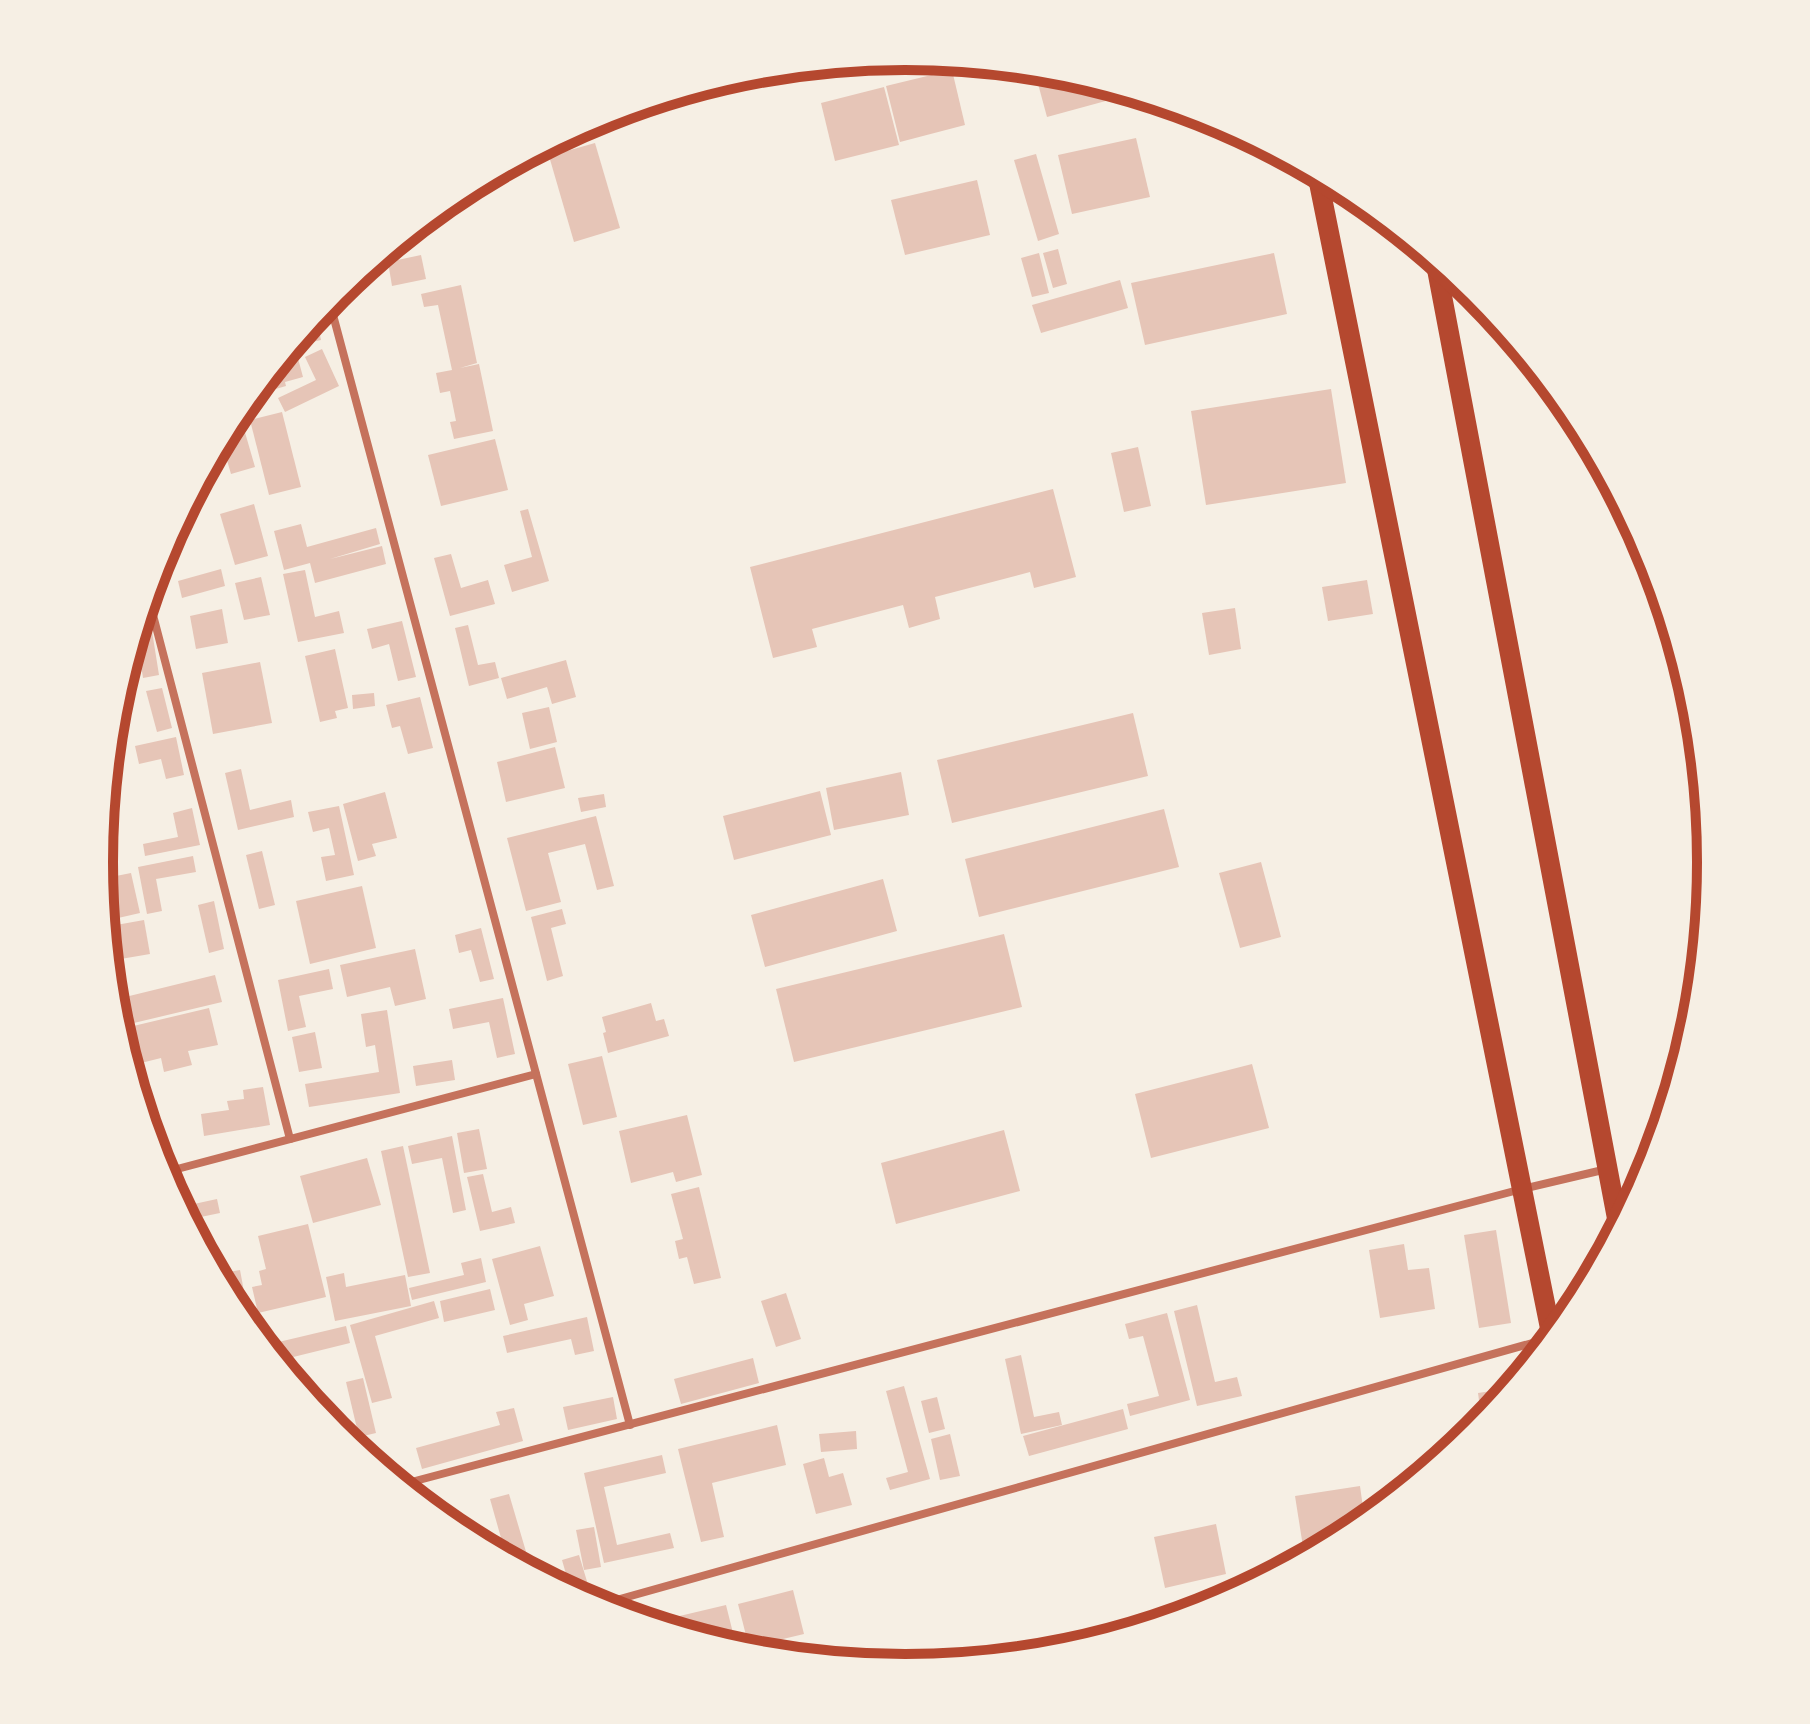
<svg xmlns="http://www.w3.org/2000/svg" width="1810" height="1724" font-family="Barlow,sans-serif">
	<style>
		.building { fill: #e6c5b7 }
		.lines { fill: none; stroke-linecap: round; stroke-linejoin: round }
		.minor { stroke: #c5725c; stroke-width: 8 }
		.primary { stroke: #b5482f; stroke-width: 20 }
		.rim { fill: none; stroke: #b5482f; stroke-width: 10 }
	</style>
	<rect width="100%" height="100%" fill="#f6efe4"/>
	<g class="building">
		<polygon points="871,59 871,61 807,78 804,66"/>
		<polygon points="1034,69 1063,72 1135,93 1047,117"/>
		<polygon points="952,70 965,125 900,142 886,86"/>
		<polygon points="884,87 899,145 835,161 821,103"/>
		<polygon points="1136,138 1150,197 1072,214 1058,155"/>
		<polygon points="595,143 620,228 574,242 549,156"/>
		<polygon points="1036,154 1059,234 1038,241 1014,160"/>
		<polygon points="977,180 990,235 905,255 891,200"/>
		<polygon points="1058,249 1067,284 1053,288 1043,253"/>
		<polygon points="1039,253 1049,293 1032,297 1021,258"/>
		<polygon points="1274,253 1287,314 1145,345 1131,283"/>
		<polygon points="421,255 426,279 392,286 388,262"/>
		<polygon points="1120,280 1128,308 1041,333 1032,305"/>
		<polygon points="461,285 477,363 460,368 479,364 493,431 454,439 450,422 456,421 450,391 440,393 436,373 452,370 438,305 424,307 421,294"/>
		<polygon points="317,320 321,340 290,347 311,321"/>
		<polygon points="322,349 339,386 285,412 278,398 316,380 305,357"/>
		<polygon points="296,351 303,377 285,382 286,386 272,390 268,374 284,354"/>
		<polygon points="1331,389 1346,483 1206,505 1191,411"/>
		<polygon points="282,412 301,487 269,495 250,420"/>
		<polygon points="242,422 255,467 231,474 224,450 214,453 228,427"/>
		<polygon points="495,439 508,490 441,506 428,455"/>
		<polygon points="1138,447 1151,506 1124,512 1111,453"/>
		<polygon points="1053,489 1076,577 1034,588 1030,572 935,597 940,619 909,628 903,605 812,629 817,647 773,658 750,567"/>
		<polygon points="254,504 268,556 235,565 220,514"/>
		<polygon points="528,509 549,581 512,592 504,565 532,557 520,511"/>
		<polygon points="301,524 307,547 376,528 380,544 330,559 382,546 386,564 315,583 310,563 284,570 274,531"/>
		<polygon points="451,554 461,588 488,580 495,604 450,616 434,558"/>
		<polygon points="221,569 225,586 182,598 178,581"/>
		<polygon points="305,570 315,617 339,611 344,633 298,642 283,574"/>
		<polygon points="261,577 270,615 244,620 235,583"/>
		<polygon points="1367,580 1373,614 1328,621 1322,587"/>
		<polygon points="1235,608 1241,649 1209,655 1202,613"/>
		<polygon points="222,609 228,643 196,649 190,616"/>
		<polygon points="402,621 416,677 398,681 389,644 372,649 367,629"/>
		<polygon points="468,625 478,665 495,662 499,678 469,686 455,628"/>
		<polygon points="152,631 159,675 143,678 139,652 130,653 136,633"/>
		<polygon points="335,649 348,708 335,711 337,718 320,722 305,656"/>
		<polygon points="566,660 576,697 552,704 547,687 507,699 501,678"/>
		<polygon points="260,662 272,723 213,734 202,673"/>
		<polygon points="162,688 172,728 157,732 146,691"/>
		<polygon points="374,693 375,706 353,709 352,695"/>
		<polygon points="420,697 433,748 408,754 400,726 392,728 386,705"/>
		<polygon points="549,707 557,742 530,749 522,713"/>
		<polygon points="1133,713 1148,776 952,823 937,760"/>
		<polygon points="176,737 184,775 166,779 161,759 139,764 135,746"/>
		<polygon points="555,747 565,788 506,802 497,762"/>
		<polygon points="241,769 250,810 291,800 294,817 238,830 225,773"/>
		<polygon points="901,772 909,815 834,830 826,788"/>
		<polygon points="820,791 831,835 734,860 723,816"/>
		<polygon points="385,792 397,838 372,844 376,856 358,861 343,804"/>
		<polygon points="604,794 606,807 581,812 578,798"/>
		<polygon points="339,806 354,875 326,881 321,857 335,855 329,828 313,832 308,812"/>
		<polygon points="192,808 200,845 145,856 143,844 178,837 173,813"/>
		<polygon points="1164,809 1179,867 979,917 965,859"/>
		<polygon points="596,816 614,886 597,890 585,844 548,853 561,902 526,911 507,838"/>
		<polygon points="262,851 275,905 259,909 246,855"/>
		<polygon points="193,856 196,872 156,879 162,911 147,914 138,867"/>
		<polygon points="1261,862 1281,937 1240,948 1219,873"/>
		<polygon points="131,873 140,913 105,921 101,879"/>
		<polygon points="883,879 897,931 765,967 751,915"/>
		<polygon points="362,886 376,948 310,964 296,901"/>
		<polygon points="214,901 224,949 209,953 198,905"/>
		<polygon points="562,909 566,924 551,928 563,976 547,981 531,917"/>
		<polygon points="144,920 150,954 109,961 105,927"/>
		<polygon points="481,928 494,979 480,982 471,950 459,953 455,935"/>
		<polygon points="1004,934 1022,1007 794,1062 776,989"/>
		<polygon points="415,949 426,999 395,1006 390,987 347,997 340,965"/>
		<polygon points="329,969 333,989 299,996 306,1027 288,1031 278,980"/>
		<polygon points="215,975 222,1002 117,1027 113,1000"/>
		<polygon points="503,998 515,1054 497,1058 489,1022 453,1029 449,1009"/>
		<polygon points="651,1003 656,1021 664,1019 669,1036 608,1053 603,1033 606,1032 602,1017"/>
		<polygon points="209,1008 218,1045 188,1051 192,1065 164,1072 161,1058 133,1065 125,1028"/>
		<polygon points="387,1010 400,1093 309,1107 305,1084 379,1072 375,1045 366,1047 361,1014"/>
		<polygon points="315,1032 322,1068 299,1072 292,1037"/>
		<polygon points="602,1056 617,1117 583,1125 568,1064"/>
		<polygon points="452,1060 455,1080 416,1086 413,1066"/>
		<polygon points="1252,1064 1269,1128 1151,1158 1135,1094"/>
		<polygon points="263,1087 270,1125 204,1136 201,1114 229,1110 227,1101 244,1099 243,1090"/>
		<polygon points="687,1115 702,1175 676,1182 673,1172 631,1183 619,1131"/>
		<polygon points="479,1129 487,1169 464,1173 457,1133"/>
		<polygon points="1004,1130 1020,1191 896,1224 881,1163"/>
		<polygon points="452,1136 466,1210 453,1213 442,1158 412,1164 408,1146"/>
		<polygon points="403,1146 430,1273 408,1277 381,1151"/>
		<polygon points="367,1158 381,1205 313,1223 300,1176"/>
		<polygon points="483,1174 492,1212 511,1207 515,1223 480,1231 467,1177"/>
		<polygon points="699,1187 721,1278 694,1284 687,1257 679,1259 675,1241 683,1239 671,1194"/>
		<polygon points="217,1199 220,1213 191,1219 192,1230 180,1207"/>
		<polygon points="308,1224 326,1297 258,1313 252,1287 262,1285 259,1271 266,1269 258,1236"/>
		<polygon points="1496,1230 1511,1323 1479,1328 1464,1235"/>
		<polygon points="1404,1244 1408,1270 1429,1268 1435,1309 1380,1318 1369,1250"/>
		<polygon points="540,1246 554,1296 524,1304 528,1320 510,1325 492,1259"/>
		<polygon points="481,1258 486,1282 412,1300 409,1288 464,1275 461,1263"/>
		<polygon points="240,1270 245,1297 230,1300 216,1274"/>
		<polygon points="344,1273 346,1287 405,1275 411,1306 335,1321 326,1277"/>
		<polygon points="490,1289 495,1310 444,1322 440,1301"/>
		<polygon points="786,1293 801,1339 776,1347 761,1301"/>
		<polygon points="434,1301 439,1318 375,1336 392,1398 372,1403 350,1325"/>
		<polygon points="1197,1305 1215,1382 1237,1377 1242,1396 1197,1406 1174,1311"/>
		<polygon points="1167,1313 1190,1400 1130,1416 1127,1404 1159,1396 1143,1336 1129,1339 1125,1324"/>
		<polygon points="587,1317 594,1351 575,1355 571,1339 507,1353 503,1336"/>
		<polygon points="346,1326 350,1343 277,1361 267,1349 266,1345"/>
		<polygon points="1021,1355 1034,1417 1059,1412 1062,1425 1021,1434 1005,1359"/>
		<polygon points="753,1358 759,1383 681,1404 674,1379"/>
		<polygon points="363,1378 376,1433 359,1437 346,1382"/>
		<polygon points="904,1386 930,1479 890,1490 886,1478 908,1472 886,1391"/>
		<polygon points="1511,1388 1510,1389 1482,1423 1478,1393"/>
		<polygon points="613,1397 617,1419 568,1430 563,1407"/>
		<polygon points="937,1397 945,1429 929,1433 921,1401"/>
		<polygon points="514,1408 523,1441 422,1469 416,1448 500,1425 496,1412"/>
		<polygon points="1123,1409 1128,1429 1029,1456 1023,1436"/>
		<polygon points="777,1425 786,1465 712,1483 724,1537 701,1542 678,1449"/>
		<polygon points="856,1431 857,1449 821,1452 819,1434"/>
		<polygon points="950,1434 960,1476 940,1480 931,1439"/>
		<polygon points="662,1455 666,1473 604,1487 617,1545 670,1533 674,1548 604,1563 584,1473"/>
		<polygon points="824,1458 829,1477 843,1473 852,1505 816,1514 803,1464"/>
		<polygon points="1360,1486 1365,1522 1352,1532 1318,1551 1304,1553 1295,1496"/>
		<polygon points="509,1494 532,1572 507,1559 490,1499"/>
		<polygon points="1216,1524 1226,1574 1165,1588 1154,1537"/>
		<polygon points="594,1527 601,1567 584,1570 576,1530"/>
		<polygon points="579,1555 589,1588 572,1593 555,1585 568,1581 562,1560"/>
		<polygon points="793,1590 804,1634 749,1647 738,1604"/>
		<polygon points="726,1605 734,1637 714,1642 650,1623"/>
	</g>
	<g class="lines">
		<g class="minor">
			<polyline points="329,300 630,1425"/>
			<polyline points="148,596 290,1139"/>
			<polyline points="162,1173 536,1074"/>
			<polyline points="400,1485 1522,1189 1607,1169"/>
			<polyline points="595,1606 1550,1338"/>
		</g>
		<g class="primary">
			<polyline points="1317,173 1552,1338"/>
			<polyline points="1435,259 1619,1229"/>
		</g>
	</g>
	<path d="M0 0H1810V1724H0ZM113 862a792 792 0 1 1 1584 0a792 792 0 1 1-1584 0Z" fill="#f6efe4" fill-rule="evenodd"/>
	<path class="rim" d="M113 862a792 792 0 1 1 1584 0a792 792 0 1 1-1584 0Z"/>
</svg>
